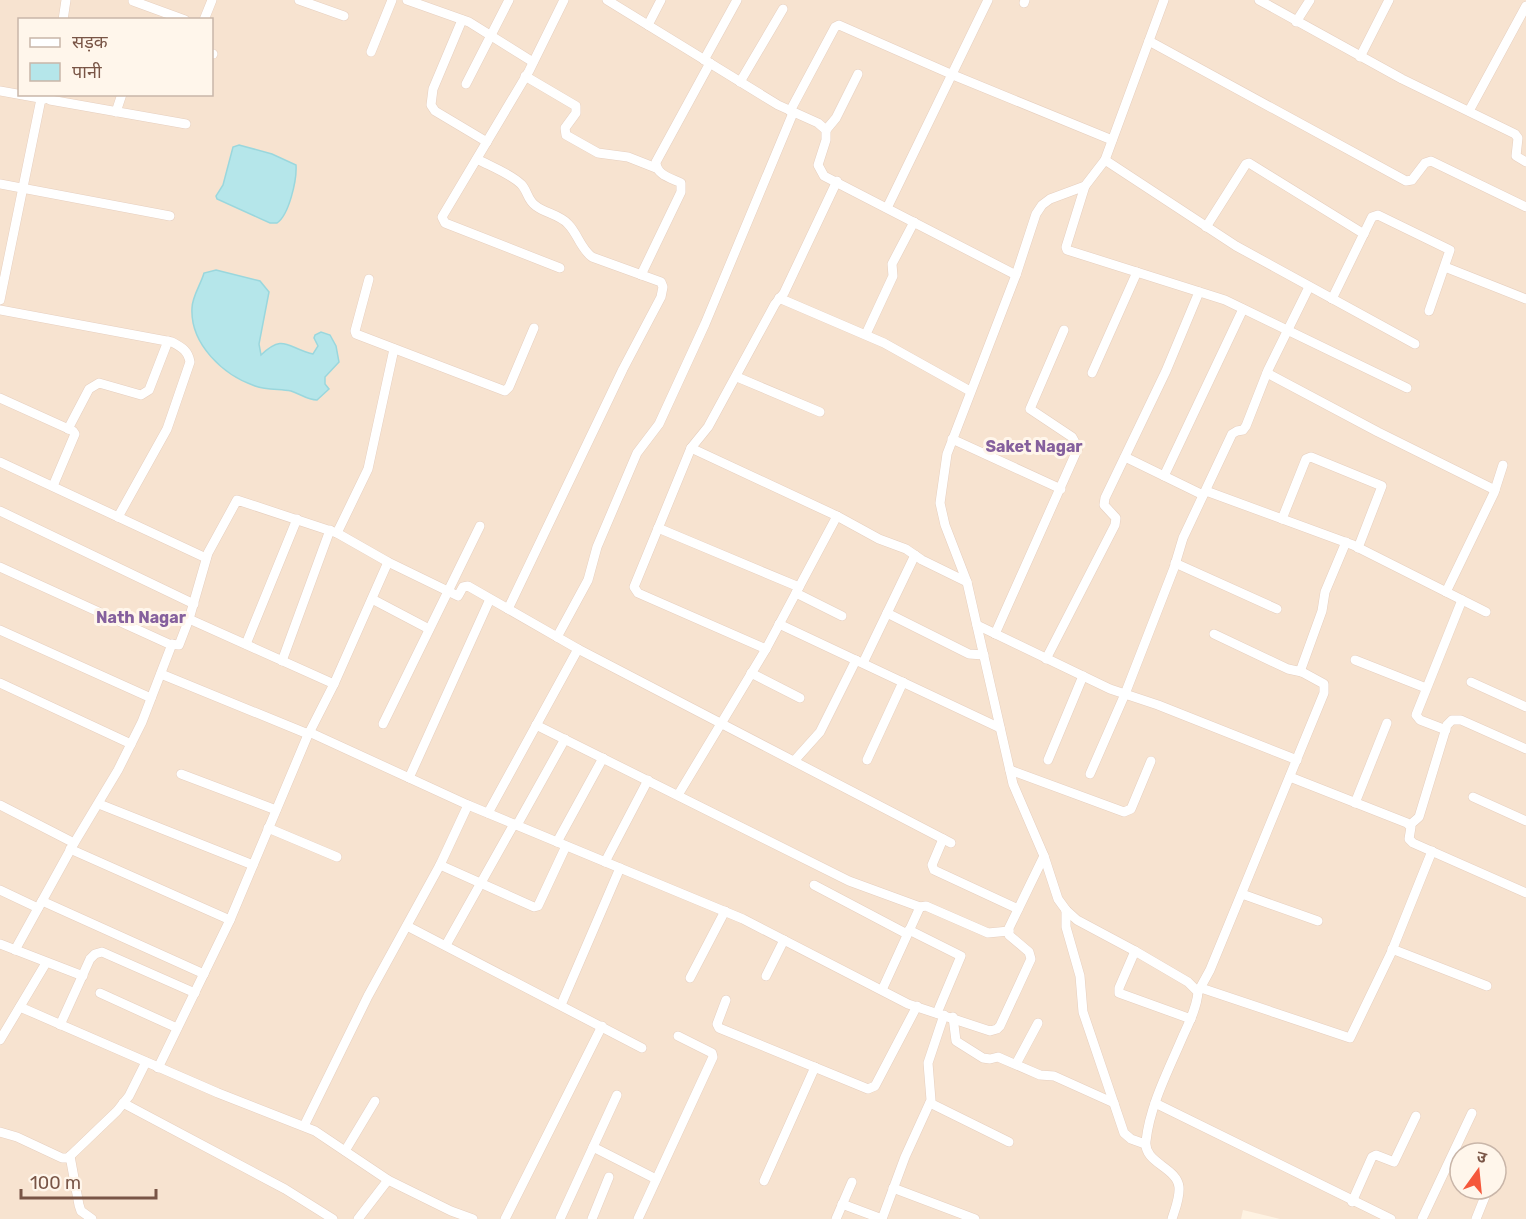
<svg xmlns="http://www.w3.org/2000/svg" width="1526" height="1219" font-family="Rubik,'Noto Sans Devanagari',sans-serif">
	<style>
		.residential { fill: #f7e3d0; fill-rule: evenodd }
		.water { fill: #b5e6ea; stroke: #9ad7dd; stroke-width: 1.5 }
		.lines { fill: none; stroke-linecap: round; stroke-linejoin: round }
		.minor-casing { stroke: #e6cfbf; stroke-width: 10 }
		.minor { stroke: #fff; stroke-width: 9 }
		.labels { text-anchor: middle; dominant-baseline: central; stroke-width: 6; stroke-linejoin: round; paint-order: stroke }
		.neighbourhood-label { font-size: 16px; font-weight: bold; fill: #85609d; stroke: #fff6eb }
	</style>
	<rect width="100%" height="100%" fill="#fef2e2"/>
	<path class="residential" d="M0,0H1526V1219H1280L1243,1210L1241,1219H0ZM20,20H212V94H20ZM1460,1153H1496V1189H1460Z"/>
	<g class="water">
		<path d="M239,145L272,154L296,165C297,180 289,215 277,223H270L217,199L216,196L223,185L233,147Z"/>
		<path d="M216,270L260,281L269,292L259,344L261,355C284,333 287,348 313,354L318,346L314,338L315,335L321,332L330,335L336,346L339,362L325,377V384L329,389L317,400C307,400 301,394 291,391C279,389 267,390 255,386C223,375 190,344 192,308C192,297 201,284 204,273Z"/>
	</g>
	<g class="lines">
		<g class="minor-casing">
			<g id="minor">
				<polyline points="299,0 344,16"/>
				<polyline points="407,0 469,22 533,62"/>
				<polyline points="607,0 778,105 818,123 826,130 826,140 818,165 824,176 1016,275"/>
				<path d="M1164,0L1105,160L1085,186L1050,199L1042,205L1036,214L1016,275L947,454L940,503L945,525L967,582L1013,784L1044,856L1058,899L1066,910L1077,920L1135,951L1188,982L1198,992C1197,1007 1189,1023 1183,1036C1169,1069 1150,1105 1146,1141C1143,1163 1177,1167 1179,1187C1180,1198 1175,1209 1172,1219"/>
				<polyline points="1259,0 1402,79 1515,134 1518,138 1516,156 1526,162"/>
				<polyline points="133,1 185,20"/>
				<polyline points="1024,3 1025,0"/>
				<polyline points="63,20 66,0"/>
				<polyline points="204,20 212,0"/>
				<polyline points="462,20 433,89 431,105 435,111 487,142"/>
				<polyline points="1296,22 1310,0"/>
				<polyline points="648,25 661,0"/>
				<polyline points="1149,41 1406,181 1412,180 1425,163 1431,161 1526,207"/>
				<polyline points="371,52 392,0"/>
				<polyline points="212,54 213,54"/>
				<polyline points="1360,57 1389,0"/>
				<polyline points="704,60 737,0"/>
				<polyline points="525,76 576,106 576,113 565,128 566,135 598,153 628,157 656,168"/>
				<polyline points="740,82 783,9"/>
				<polyline points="466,84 509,0"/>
				<polyline points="0,91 45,99"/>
				<polyline points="50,100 186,124"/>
				<polyline points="790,111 835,27 839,25 953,75 1112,140"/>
				<polyline points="1469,111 1526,6"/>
				<polyline points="116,112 122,94"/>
				<polyline points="826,130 836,118 858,74"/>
				<path d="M477,159C490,166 509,173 521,184C528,191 527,200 536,206C545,213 560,215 568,224C578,234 580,248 592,257L661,282L663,287L661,297L623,369L508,609"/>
				<polyline points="1105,160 1236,246 1415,344"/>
				<polyline points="0,184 170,216"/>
				<polyline points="1085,186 1066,247 1067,250 1225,300 1407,388"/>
				<polyline points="887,208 988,0"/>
				<polyline points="1206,227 1246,164 1249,163 1364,234"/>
				<polyline points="1445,267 1526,299"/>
				<polyline points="560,268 445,223 442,217 529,71 564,0"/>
				<path d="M641,275L681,192V183C671,178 656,175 656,162L710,63"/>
				<polyline points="369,279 355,331 356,334 505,391 509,387 534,328"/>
				<polyline points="779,298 884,343 970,391"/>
				<polyline points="1332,299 1372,217 1378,215 1450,250 1429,311"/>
				<polyline points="0,300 41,99"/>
				<path d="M0,310L172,342C181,347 188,350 190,362L167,429L118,517"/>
				<polyline points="866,334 893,276 892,264 914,222"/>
				<polyline points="394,349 368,469 337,533 388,562 458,596 463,587 468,586 578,649 951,843"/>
				<polyline points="1092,373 1137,272"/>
				<polyline points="1267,373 1378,432 1495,490"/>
				<polyline points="737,377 820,412"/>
				<polyline points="0,398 73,431 75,434 53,486"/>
				<polyline points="68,429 89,389 99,383 141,395 149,390 168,341"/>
				<polyline points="952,439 1061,489"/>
				<polyline points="691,448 837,516 879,539 906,549 922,560 967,582"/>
				<polyline points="1125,457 1203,495"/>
				<polyline points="0,462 206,558"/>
				<polyline points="1164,476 1243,309"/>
				<polyline points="1206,491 1353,545 1486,612"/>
				<polyline points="0,511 194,604"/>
				<polyline points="1282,519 1306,459 1311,457 1382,486 1358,548"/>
				<polyline points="658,528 799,587"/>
				<polyline points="1175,563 1277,609"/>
				<polyline points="0,567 169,644 179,645 189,619 208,553 237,500 337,533"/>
				<polyline points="1446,592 1494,493 1503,465"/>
				<polyline points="796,593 842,616"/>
				<polyline points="372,599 429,629"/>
				<polyline points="887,613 969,654 984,655"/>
				<polyline points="189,619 334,684"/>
				<polyline points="779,624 1000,728"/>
				<polyline points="977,625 1110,689 1158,705 1297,760"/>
				<polyline points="0,630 151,698"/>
				<polyline points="995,634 1078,448 1072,437 1030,409 1064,330"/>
				<polyline points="1214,634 1288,669 1302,672"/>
				<polyline points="557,637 588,580 597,547 637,453 659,424 705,324 793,113"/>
				<polyline points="246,644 297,519"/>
				<polyline points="766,649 638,593 634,587 691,448 708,427 775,304 784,293 837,181"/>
				<polyline points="1046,659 1115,525 1116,518 1104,505 1105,498 1166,371 1199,292"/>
				<polyline points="1355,660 1426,688"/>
				<polyline points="282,661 330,530"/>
				<polyline points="863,663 915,555"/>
				<polyline points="751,673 800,698"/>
				<polyline points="161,674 308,734"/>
				<polyline points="1471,682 1526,707"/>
				<polyline points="0,683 131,744"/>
				<polyline points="383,724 480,526"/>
				<polyline points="536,725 849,881 920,907 882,990"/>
				<polyline points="1446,730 1420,720 1416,715 1462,600"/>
				<polyline points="309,732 468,805 743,919 908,1004 990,1031 997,1029 1000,1026 1031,959 1029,952 1009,935 1009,928 1044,856"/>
				<polyline points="867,760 903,682"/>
				<polyline points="1048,760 1083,676"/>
				<polyline points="794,761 820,732 856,660"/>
				<polyline points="1010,770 1124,812 1131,809 1151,761"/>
				<polyline points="181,774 276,810"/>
				<polyline points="1090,774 1125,694 1174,568 1183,538 1232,434 1237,431 1243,430 1246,426 1268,370 1309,287"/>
				<polyline points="1290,777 1407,823 1411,827 1409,839 1413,843 1526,893"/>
				<polyline points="409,778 490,599"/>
				<polyline points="678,795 766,649 837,516"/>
				<polyline points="1473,797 1526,821"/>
				<polyline points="1355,803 1387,723"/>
				<polyline points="99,804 253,865"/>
				<polyline points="0,805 74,843"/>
				<polyline points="488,813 578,649"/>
				<polyline points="517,825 565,739"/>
				<polyline points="1410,825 1419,817 1447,725 1452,720 1461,720 1526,749"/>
				<polyline points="268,828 337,857"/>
				<polyline points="943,839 932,865 934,870 1018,909"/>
				<polyline points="557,842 603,758"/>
				<polyline points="70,849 230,920"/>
				<polyline points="605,862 648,780"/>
				<polyline points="440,865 534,907 538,906 566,846"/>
				<polyline points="814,885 907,934"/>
				<polyline points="0,890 38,908"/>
				<polyline points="1242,894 1318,921"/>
				<polyline points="42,901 204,974"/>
				<polyline points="920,907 926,906 988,933 1009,931"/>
				<polyline points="1066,910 1066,927 1080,976 1083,1012 1124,1133 1131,1139 1145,1144"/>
				<polyline points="407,926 642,1048"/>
				<polyline points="909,930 961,956 937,1013"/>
				<polyline points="0,944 83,976"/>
				<polyline points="446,945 514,824"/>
				<polyline points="1392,949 1487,986"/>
				<polyline points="15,950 73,845 118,770 142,722 172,644"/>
				<polyline points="1135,951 1119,988 1119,993 1191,1019"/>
				<polyline points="766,976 784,940"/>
				<polyline points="690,978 725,911"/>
				<polyline points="1201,988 1350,1038 1391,953 1432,851"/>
				<polyline points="1198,992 1210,970 1324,693 1324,684 1302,672 1301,669 1322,611 1325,592 1346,542"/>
				<polyline points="100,993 177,1028"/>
				<polyline points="726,1000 717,1024 719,1028 868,1089 875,1086 917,1006"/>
				<polyline points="561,1005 620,868"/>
				<polyline points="20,1007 218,1093 315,1131 388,1180 451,1211 473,1219"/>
				<polyline points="953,1017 956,1041 983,1058 990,1059 998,1057 1040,1075 1054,1076 1114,1103"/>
				<polyline points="60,1025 90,959 95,954 102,952 195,993"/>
				<polyline points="0,1040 46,963"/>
				<polyline points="1016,1064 1038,1023"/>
				<polyline points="158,1068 230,920 307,737 334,684 388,562"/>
				<polyline points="123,1103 285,1189 333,1219"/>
				<polyline points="930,1103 1009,1142"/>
				<polyline points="1155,1103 1391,1219"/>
				<polyline points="304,1126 368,996 440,865 468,805"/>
				<polyline points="0,1132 17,1137 62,1158 68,1158 117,1111 129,1096 146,1062"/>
				<polyline points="593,1147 656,1179"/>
				<polyline points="345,1151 375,1101"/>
				<polyline points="70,1156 79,1205 81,1211 92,1219"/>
				<polyline points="1496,1168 1498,1163"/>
				<polyline points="764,1181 815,1067"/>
				<polyline points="893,1188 975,1219"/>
				<polyline points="1352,1202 1372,1157 1376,1155 1394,1162 1416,1116"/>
				<polyline points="842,1204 882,1219"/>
				<polyline points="358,1219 388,1180"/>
				<polyline points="505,1219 602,1026"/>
				<polyline points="560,1219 617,1095"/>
				<polyline points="592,1219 609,1177"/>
				<polyline points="638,1219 713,1057 712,1053 678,1036"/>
				<polyline points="836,1219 852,1182"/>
				<polyline points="882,1219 905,1157 931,1100 928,1063 944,1015"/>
				<polyline points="1422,1219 1472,1113"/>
				<polyline points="1476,1219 1488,1189"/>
			</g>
		</g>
		<use href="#minor" class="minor"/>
	</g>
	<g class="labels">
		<g class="neighbourhood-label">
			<text x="1034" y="446">Saket Nagar</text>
			<text x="141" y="617">Nath Nagar</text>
		</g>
	</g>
	<rect x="18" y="18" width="195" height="78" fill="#fff6eb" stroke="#c9b6a9" stroke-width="1.5"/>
	<rect x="30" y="38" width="30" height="9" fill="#ffffff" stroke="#c9b6a9" stroke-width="1.5"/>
	<text x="72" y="48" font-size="18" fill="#795546">सड़क</text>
	<rect x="30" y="63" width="30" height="18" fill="#b5e6ea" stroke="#c9b6a9" stroke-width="1.5"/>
	<text x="72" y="78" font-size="18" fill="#795546">पानी</text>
	<g transform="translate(1478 1171) rotate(15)"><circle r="28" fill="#fff6eb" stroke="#c9b6a9" stroke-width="1.5"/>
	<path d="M0-4.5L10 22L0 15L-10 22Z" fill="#f5583b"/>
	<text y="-9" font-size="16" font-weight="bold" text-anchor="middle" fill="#795546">उ</text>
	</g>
	<path d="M21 1189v9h135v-9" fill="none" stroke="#795546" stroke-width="3"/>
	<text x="30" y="1189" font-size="18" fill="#795546" stroke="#fff6eb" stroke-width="4.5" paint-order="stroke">100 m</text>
</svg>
